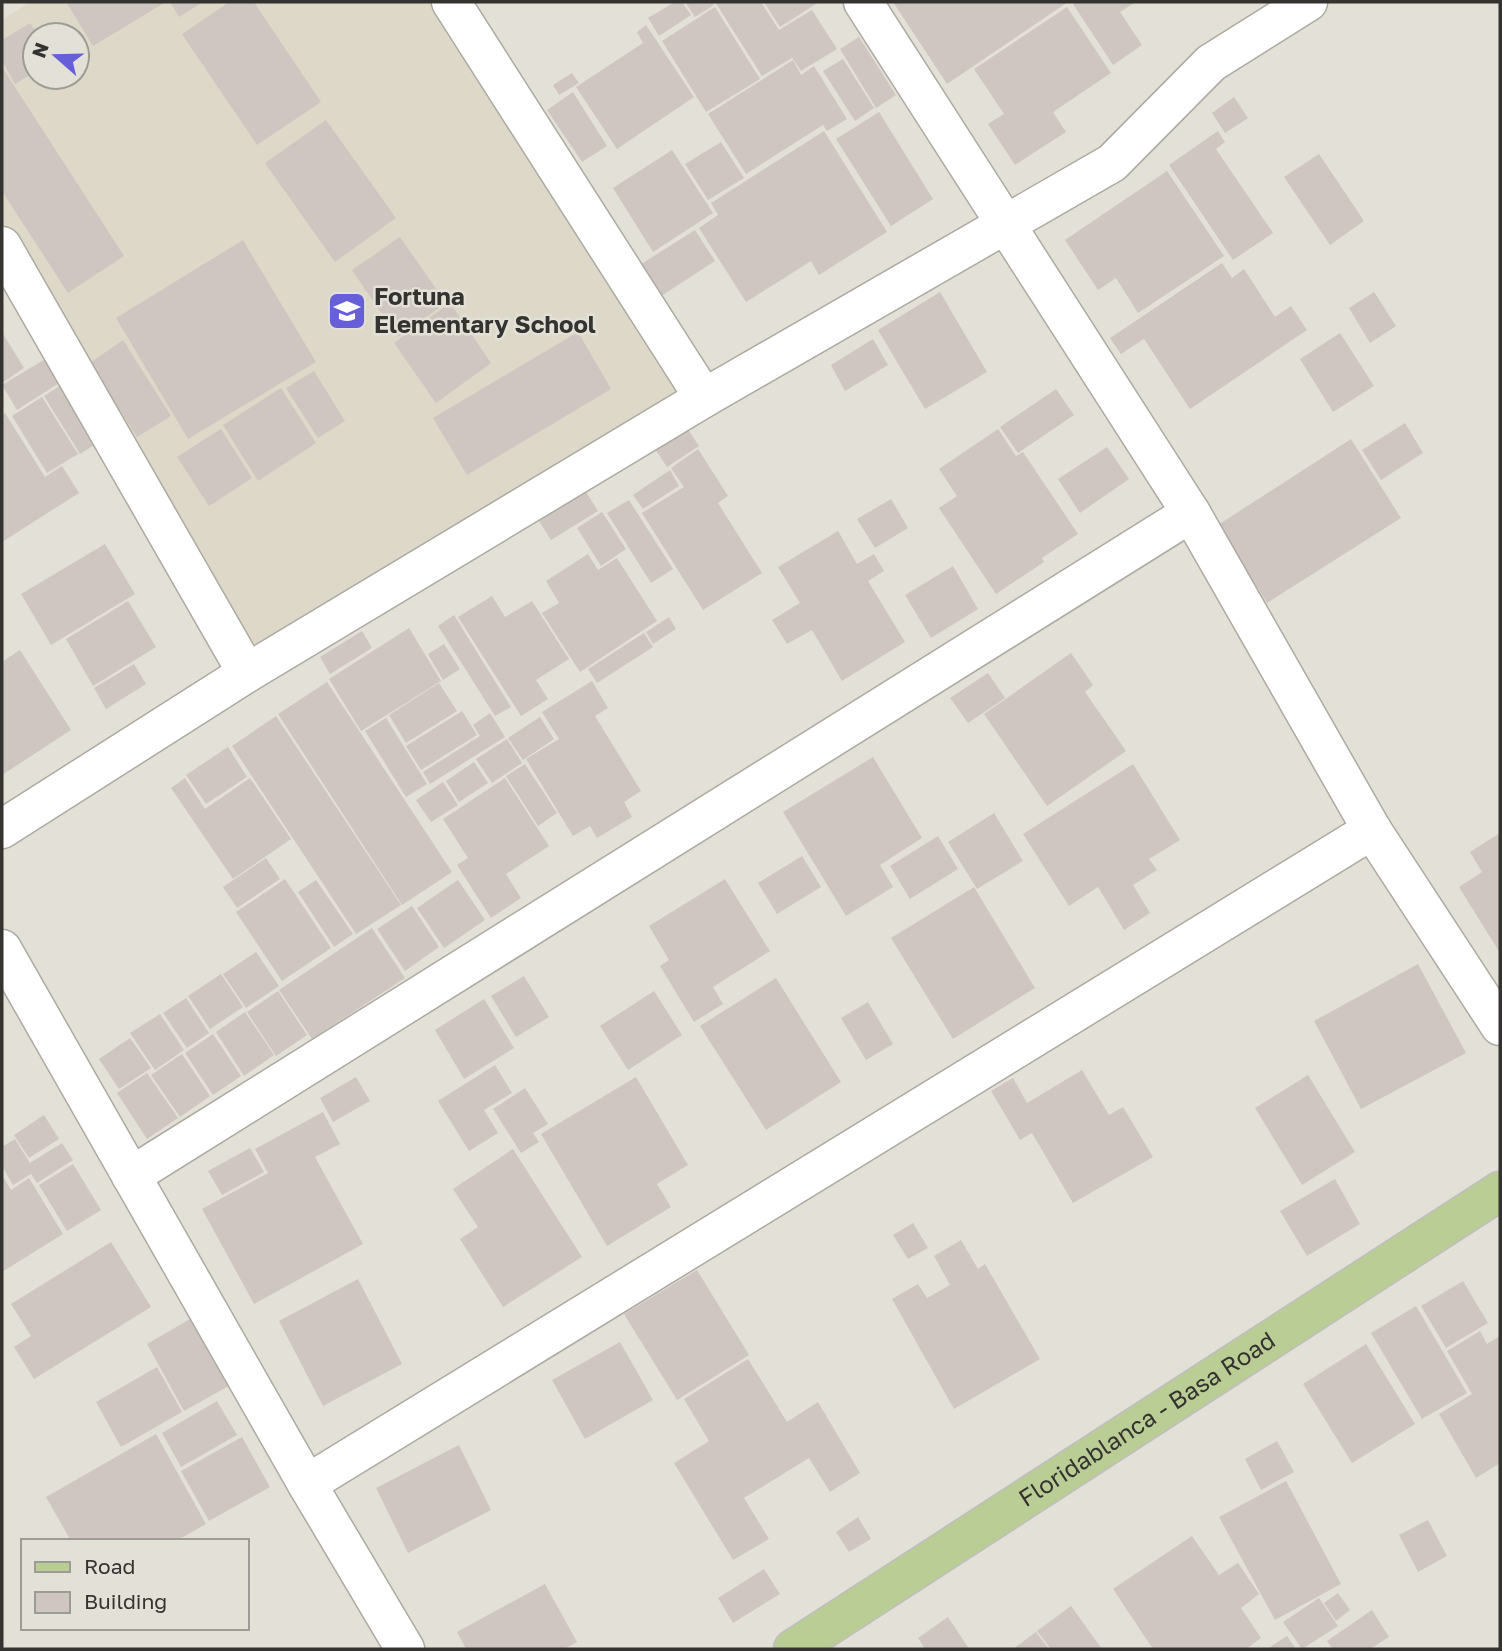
<svg xmlns="http://www.w3.org/2000/svg" width="1502" height="1651" font-family="'Golos Text',sans-serif">
<style>
.built{fill:#ded8c8;fill-rule:evenodd}
.building{fill:#cfc6c1}
.lines{fill:none;stroke-linecap:round;stroke-linejoin:round}
.street-casing{stroke:#acaaa1;stroke-width:41}
.primary-casing{stroke:#bebebd;stroke-width:41}
.street{stroke:#fff;stroke-width:38}
.primary{stroke:#bacd95;stroke-width:38}
.labels{text-anchor:middle;stroke-width:5;stroke-linejoin:round;paint-order:stroke}
.poi-label{font-size:24px;font-weight:bold;fill:#343330;stroke:#e3e0d8;text-anchor:start}
.street-label{font-size:24px;fill:#343330;stroke:#e3e0d8}
</style>
<rect width="100%" height="100%" fill="#e3e0d8"/>
<path class="built" d="M30,2H445L695,394L258,654L2,228V20ZM35,35H77V77H35Z"/>
<g class="building">
<polygon points="66,2 166,2 93,46"/>
<polygon points="170,2 203,2 179,17"/>
<polygon points="229,2 254,2 321,102 257,145 182,34"/>
<polygon points="675,2 682,2 691,15 659,36 648,18"/>
<polygon points="685,2 712,2 714,5 695,17"/>
<polygon points="715,2 761,2 779,30 812,10 837,49 801,71 791,56 792,58 762,76"/>
<polygon points="764,2 819,2 780,27"/>
<polygon points="893,2 1068,2 947,84"/>
<polygon points="1077,2 1136,2 1120,12 1142,45 1113,65 1073,4"/>
<polygon points="715,7 760,79 706,112 662,41"/>
<polygon points="1067,7 1111,73 1053,112 1066,132 1015,165 988,124 1004,114 974,69"/>
<polygon points="30,23 38,35 35,35 35,72 15,84 2,61 2,40"/>
<polygon points="646,25 694,97 617,149 576,87 643,43 637,32"/>
<polygon points="859,37 896,95 876,108 840,49"/>
<polygon points="843,59 874,108 855,121 823,71"/>
<polygon points="793,60 801,75 814,66 847,119 827,131 823,125 746,174 708,114"/>
<polygon points="2,67 124,256 68,293 2,191"/>
<polygon points="572,73 579,83 559,95 553,85"/>
<polygon points="573,92 607,146 582,162 547,110"/>
<polygon points="1234,97 1248,118 1225,133 1212,113"/>
<polygon points="879,112 933,199 891,226 836,139"/>
<polygon points="326,120 396,218 335,262 265,163"/>
<polygon points="824,131 887,232 819,275 811,261 746,302 699,228 718,215 711,203"/>
<polygon points="1218,131 1225,142 1216,149 1273,233 1233,260 1169,165"/>
<polygon points="721,142 744,178 708,200 685,164"/>
<polygon points="672,150 713,213 653,252 613,188"/>
<polygon points="1319,154 1364,221 1330,245 1284,177"/>
<polygon points="1167,171 1224,256 1138,313 1116,278 1098,290 1065,240"/>
<polygon points="695,230 715,261 655,300 635,268"/>
<polygon points="400,237 446,303 398,337 352,270"/>
<polygon points="243,240 316,362 188,439 116,318"/>
<polygon points="1222,263 1232,278 1244,269 1275,317 1291,306 1307,330 1190,409 1144,339 1121,354 1110,338"/>
<polygon points="940,292 987,372 925,409 878,330"/>
<polygon points="1374,292 1396,326 1370,343 1349,308"/>
<polygon points="450,303 491,363 436,403 394,343"/>
<polygon points="2,332 24,368 2,383"/>
<polygon points="578,332 611,389 467,475 433,418"/>
<polygon points="1340,333 1374,386 1333,412 1300,359"/>
<polygon points="873,339 888,365 845,391 831,365"/>
<polygon points="123,340 171,416 137,437 90,363"/>
<polygon points="52,355 67,378 17,410 2,385"/>
<polygon points="314,371 345,421 318,438 286,388"/>
<polygon points="71,379 107,437 80,454 44,396"/>
<polygon points="281,388 316,443 258,481 223,425"/>
<polygon points="1056,389 1074,415 1018,453 1000,427"/>
<polygon points="42,397 78,454 47,473 12,416"/>
<polygon points="5,413 45,477 62,466 79,493 2,542 2,415"/>
<polygon points="1405,423 1423,453 1381,480 1362,450"/>
<polygon points="685,425 699,446 667,467 653,446"/>
<polygon points="221,429 252,478 209,506 177,457"/>
<polygon points="998,429 1016,456 1023,452 1078,534 1042,558 1044,562 996,594 939,508 957,496 939,469"/>
<polygon points="1351,439 1401,518 1267,603 1218,525"/>
<polygon points="1107,447 1129,479 1080,513 1058,479"/>
<polygon points="698,449 728,496 718,503 762,573 703,610 642,513 684,487 671,468"/>
<polygon points="670,470 679,486 643,509 633,495"/>
<polygon points="583,487 598,511 551,540 536,516"/>
<polygon points="891,499 908,528 875,548 857,519"/>
<polygon points="629,500 673,569 651,583 607,513"/>
<polygon points="602,512 626,549 601,566 577,528"/>
<polygon points="838,531 857,564 874,554 884,571 868,581 905,642 842,681 812,630 787,644 772,620 800,603 778,567"/>
<polygon points="105,544 135,594 51,645 21,594"/>
<polygon points="588,554 598,570 617,558 657,621 580,672 542,613 559,603 546,581"/>
<polygon points="953,566 978,609 931,638 905,595"/>
<polygon points="492,596 505,617 532,601 569,659 536,680 548,699 521,716 458,617"/>
<polygon points="128,601 156,647 93,686 66,639"/>
<polygon points="454,615 511,707 495,716 438,626"/>
<polygon points="669,617 676,629 653,644 646,632"/>
<polygon points="409,628 441,681 361,731 329,679"/>
<polygon points="362,631 372,648 330,674 320,657"/>
<polygon points="644,633 653,647 597,683 588,669"/>
<polygon points="444,644 460,669 443,680 428,654"/>
<polygon points="20,650 71,730 2,775 2,662"/>
<polygon points="1071,653 1093,685 1085,692 1126,751 1047,806 984,714"/>
<polygon points="134,664 146,684 106,709 94,688"/>
<polygon points="988,673 1005,698 968,723 950,698"/>
<polygon points="592,681 608,708 595,716 641,791 624,802 632,817 597,838 590,826 573,836 526,759 559,739 542,712"/>
<polygon points="327,682 452,872 402,905 278,714"/>
<polygon points="439,683 457,711 406,743 389,715"/>
<polygon points="462,711 477,735 421,770 406,746"/>
<polygon points="490,713 505,737 430,784 423,772 480,736 473,725"/>
<polygon points="276,716 401,905 356,934 232,746"/>
<polygon points="540,717 554,739 523,760 508,738"/>
<polygon points="386,718 427,784 406,797 365,731"/>
<polygon points="507,739 522,763 492,783 476,759"/>
<polygon points="228,747 247,777 206,804 186,775"/>
<polygon points="873,757 922,838 880,865 893,887 846,916 783,812"/>
<polygon points="474,762 488,783 459,802 446,781"/>
<polygon points="525,764 557,813 538,826 506,776"/>
<polygon points="1133,764 1180,840 1149,859 1157,870 1133,885 1150,913 1124,930 1098,887 1069,906 1023,834"/>
<polygon points="185,778 205,809 250,778 291,839 233,879 171,788"/>
<polygon points="505,778 549,846 506,874 521,898 491,918 457,865 468,858 443,819"/>
<polygon points="443,782 458,805 431,822 416,800"/>
<polygon points="994,813 1023,861 977,889 948,842"/>
<polygon points="1500,833 1500,953 1459,887 1482,872 1470,852"/>
<polygon points="938,836 958,869 910,899 890,866"/>
<polygon points="802,856 821,887 777,914 758,883"/>
<polygon points="266,858 280,879 237,908 223,887"/>
<polygon points="285,879 331,948 282,981 236,912"/>
<polygon points="725,879 770,951 713,987 723,1004 694,1022 660,966 669,960 649,926"/>
<polygon points="316,880 353,934 334,947 298,892"/>
<polygon points="458,880 485,920 444,948 417,908"/>
<polygon points="974,887 1035,988 953,1039 891,938"/>
<polygon points="412,906 439,947 405,971 377,929"/>
<polygon points="372,928 405,978 312,1039 279,990"/>
<polygon points="256,952 279,986 246,1008 223,974"/>
<polygon points="1418,964 1466,1053 1361,1109 1314,1021"/>
<polygon points="221,974 243,1007 210,1029 188,996"/>
<polygon points="524,976 549,1017 516,1037 491,996"/>
<polygon points="776,978 841,1082 766,1130 700,1026"/>
<polygon points="278,991 307,1035 276,1056 247,1012"/>
<polygon points="654,991 682,1035 628,1070 600,1026"/>
<polygon points="186,998 209,1033 187,1048 163,1013"/>
<polygon points="484,999 514,1048 464,1079 435,1030"/>
<polygon points="868,1002 893,1044 866,1060 841,1018"/>
<polygon points="245,1012 274,1055 244,1076 216,1032"/>
<polygon points="160,1014 184,1050 155,1070 130,1033"/>
<polygon points="213,1034 241,1076 213,1095 185,1053"/>
<polygon points="130,1038 151,1068 119,1089 99,1059"/>
<polygon points="182,1054 210,1096 180,1117 151,1075"/>
<polygon points="495,1065 512,1093 484,1110 498,1133 469,1151 438,1101"/>
<polygon points="1082,1070 1109,1115 1123,1107 1153,1157 1073,1203 1032,1133 1020,1140 991,1091 1013,1078 1027,1103"/>
<polygon points="147,1073 178,1118 147,1139 117,1093"/>
<polygon points="1308,1075 1355,1152 1302,1185 1255,1108"/>
<polygon points="356,1077 370,1101 333,1122 320,1098"/>
<polygon points="636,1077 688,1165 657,1184 671,1207 607,1246 541,1134"/>
<polygon points="525,1088 548,1124 533,1133 539,1142 521,1153 493,1109"/>
<polygon points="323,1112 340,1144 315,1157 363,1244 254,1304 202,1209 268,1173 255,1149"/>
<polygon points="44,1115 59,1139 29,1158 14,1135"/>
<polygon points="15,1139 30,1163 62,1143 73,1160 37,1183 31,1174 13,1185 2,1166 2,1147"/>
<polygon points="250,1148 264,1172 222,1195 208,1171"/>
<polygon points="513,1149 582,1257 503,1307 460,1239 478,1227 453,1189"/>
<polygon points="73,1164 101,1210 67,1231 39,1185"/>
<polygon points="2,1175 11,1190 29,1178 63,1234 2,1272"/>
<polygon points="1335,1179 1360,1224 1307,1256 1280,1211"/>
<polygon points="913,1223 928,1248 908,1259 893,1235"/>
<polygon points="961,1240 978,1269 985,1264 1040,1359 954,1409 892,1299 918,1284 927,1298 950,1285 934,1256"/>
<polygon points="111,1242 151,1307 34,1379 14,1347 31,1336 11,1304"/>
<polygon points="697,1270 749,1355 677,1400 624,1314"/>
<polygon points="358,1279 402,1364 323,1406 279,1321"/>
<polygon points="1463,1281 1488,1323 1446,1348 1421,1306"/>
<polygon points="1416,1306 1467,1393 1422,1419 1371,1333"/>
<polygon points="197,1315 234,1383 184,1411 147,1344"/>
<polygon points="1480,1331 1487,1344 1500,1336 1500,1463 1476,1478 1439,1414 1472,1394 1447,1351"/>
<polygon points="620,1342 653,1400 585,1439 552,1380"/>
<polygon points="1366,1344 1415,1424 1352,1463 1303,1384"/>
<polygon points="748,1359 787,1422 818,1402 860,1473 830,1492 809,1458 744,1498 769,1539 733,1560 674,1463 709,1441 684,1399"/>
<polygon points="157,1367 182,1412 121,1447 96,1402"/>
<polygon points="217,1401 237,1435 181,1467 162,1433"/>
<polygon points="156,1434 206,1524 176,1541 71,1541 46,1497"/>
<polygon points="242,1437 270,1487 209,1521 181,1471"/>
<polygon points="1277,1441 1294,1472 1261,1490 1245,1459"/>
<polygon points="459,1445 491,1510 408,1553 376,1488"/>
<polygon points="1286,1481 1341,1584 1275,1620 1219,1517"/>
<polygon points="858,1517 871,1539 849,1552 836,1532"/>
<polygon points="1428,1520 1447,1556 1418,1572 1399,1535"/>
<polygon points="1192,1536 1219,1575 1238,1563 1259,1594 1241,1608 1261,1638 1246,1649 1153,1649 1113,1589"/>
<polygon points="764,1569 780,1594 733,1623 718,1598"/>
<polygon points="545,1584 577,1642 564,1649 466,1649 457,1632"/>
<polygon points="1338,1593 1350,1610 1336,1621 1324,1603"/>
<polygon points="1319,1598 1338,1626 1302,1649 1283,1622"/>
<polygon points="1071,1606 1102,1649 1051,1649 1037,1631"/>
<polygon points="1372,1610 1389,1637 1370,1649 1333,1649 1327,1641"/>
<polygon points="948,1617 969,1649 925,1649 918,1638"/>
<polygon points="1036,1632 1049,1649 1013,1649"/>
<polygon points="1287,1636 1296,1649 1267,1649"/>
</g>
<g class="lines">
<g class="street-casing">
<g id="street">
<polyline points="451,2 704,398"/>
<polyline points="863,2 1191,513 1372,830 1500,1026"/>
<polyline points="2,246 247,673"/>
<polyline points="2,829 247,673 704,398 1112,163 1211,63 1308,2"/>
<polyline points="2,949 307,1484 405,1649"/>
<polyline points="131,1176 1191,513"/>
<polyline points="307,1484 1372,830"/>
</g>
</g>
<g class="primary-casing">
<g id="primary">
<path id="s1" d="M793,1649L1500,1191"/>
</g>
</g>
<use href="#street" class="street"/>
<use href="#primary" class="primary"/>
</g>
<defs>
<g id="school-square" transform="scale(2.0125)"><rect x="-9" y="-9" width="18" height="18" rx="4" fill="#665fd8" stroke="#e3e0d8"/><path d="M0-5L7-2L0 1L-7-2ZM-4 1L0 2.5L4 1V4Q0 6-4 4Z" fill="#fff"/></g>
</defs>
<g fill-rule="evenodd">
<use href="#school-square" x="347" y="311"/>
</g>
<g class="labels">
<g class="poi-label">
<text x="374" y="305">Fortuna<tspan x="374" dy="28">Elementary School</tspan></text>
</g>
<g class="street-label">
<text dy="8" stroke="none"><textPath href="#s1" startOffset="422">Floridablanca - Basa Road</textPath></text>
</g>
</g>
<rect width="1502" height="1651" fill="none" stroke="#343330" stroke-width="7"/>
<rect x="21" y="1539" width="228" height="91" fill="#e3e0d8" stroke="#9d9b95" stroke-width="2"/>
<rect x="35" y="1562" width="35" height="10" fill="#bacd95" stroke="#9d9b95" stroke-width="2"/>
<text x="84" y="1574" font-size="21" fill="#343330">Road</text>
<rect x="35" y="1592" width="35" height="21" fill="#cfc6c1" stroke="#9d9b95" stroke-width="2"/>
<text x="84" y="1609" font-size="21" fill="#343330">Building</text>
<g transform="translate(56 56) rotate(290)"><circle r="33" fill="#e3e0d8" stroke="#9d9b95" stroke-width="2"/>
<path d="M0-5L12 26L0 18L-12 26Z" fill="#665fd8"/>
<text y="-10" font-size="19" font-weight="bold" text-anchor="middle" fill="#343330">N</text>
</g>
</svg>
